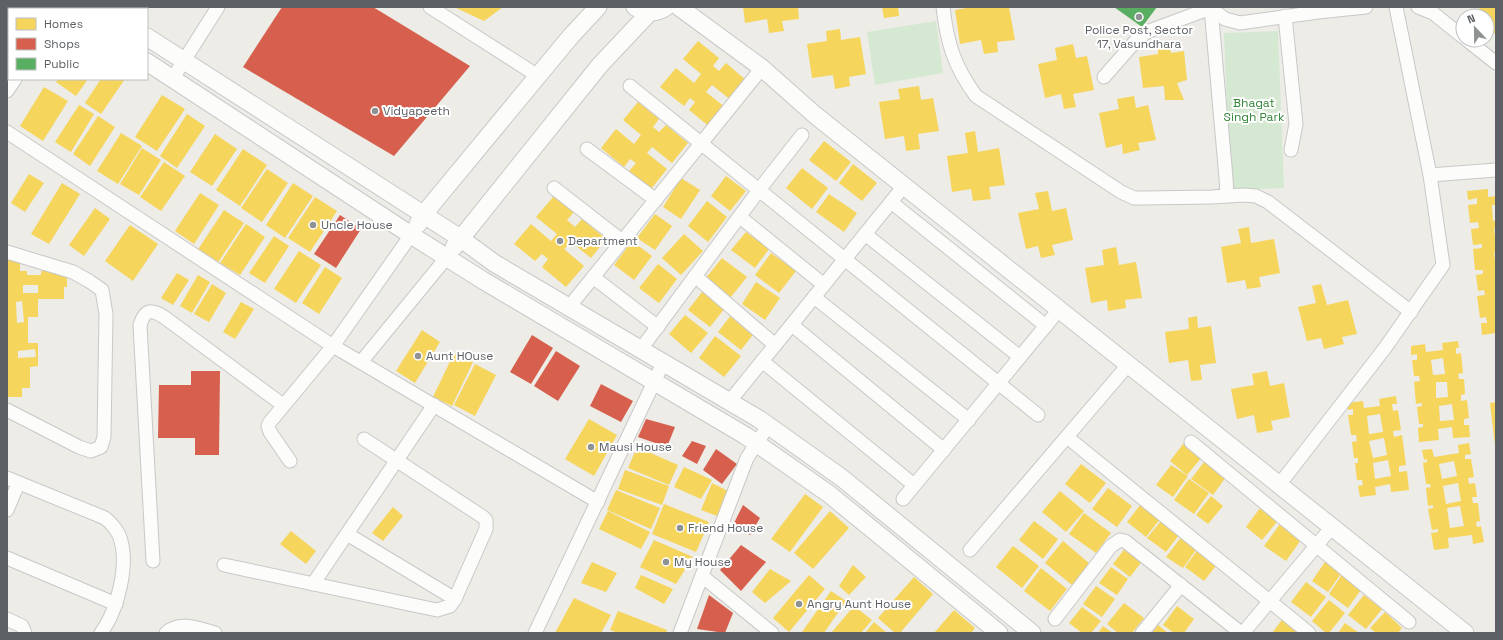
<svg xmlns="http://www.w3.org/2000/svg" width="1503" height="640" font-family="'Space Grotesk',sans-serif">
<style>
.green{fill:#d5e9d2}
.homes{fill:#f6d55c;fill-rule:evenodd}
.shops{fill:#d6604d}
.public{fill:#5aae61}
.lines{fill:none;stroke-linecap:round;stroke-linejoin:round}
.minor-casing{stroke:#c8c8c8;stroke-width:15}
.tertiary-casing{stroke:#c8c8c8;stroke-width:19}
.minor{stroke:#fcfcfb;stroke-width:13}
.tertiary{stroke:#fcfcfb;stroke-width:17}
.poi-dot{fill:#8f9292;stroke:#fff;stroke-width:1.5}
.labels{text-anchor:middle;stroke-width:4;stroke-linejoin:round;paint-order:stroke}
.poi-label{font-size:12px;fill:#5d6165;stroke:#fff;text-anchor:start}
.park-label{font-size:12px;fill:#348537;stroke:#fff}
</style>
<rect width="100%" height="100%" fill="#edece7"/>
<g class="green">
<polygon points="936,21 943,73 875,85 867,32"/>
<polygon points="1278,31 1284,188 1230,190 1224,33"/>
</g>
<g class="homes">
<polygon points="454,7 503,7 484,21"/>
<polygon points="743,7 798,7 799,19 782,21 784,31 769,33 767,19 745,23"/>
<polygon points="882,7 898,7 899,16 884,18"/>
<polygon points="972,7 1009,7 1015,40 997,42 998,52 984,54 981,40 960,44 955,10"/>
<polygon points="1479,7 1496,7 1496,33 1487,35 1487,16 1481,16"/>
<polygon points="840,29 841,40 860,37 866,74 849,77 850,86 835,89 833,75 812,78 807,44 827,41 826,31"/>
<polygon points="698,41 719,58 713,66 719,71 726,63 748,82 732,101 712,85 706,92 726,108 710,127 689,110 695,102 690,98 684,106 660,87 676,68 694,83 701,74 683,59"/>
<polygon points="1169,41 1171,53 1184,51 1187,80 1177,83 1184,100 1165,100 1164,86 1143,88 1139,57 1158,54 1158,45"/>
<polygon points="1073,44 1076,58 1087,56 1094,90 1073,94 1076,107 1064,109 1061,94 1045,98 1038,64 1057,60 1055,48"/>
<polygon points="58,79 88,79 76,96 56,82"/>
<polygon points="101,79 125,79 101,114 85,103"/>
<polygon points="919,86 921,100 933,98 939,131 918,134 920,149 906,151 904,136 885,139 879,102 900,99 898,89"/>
<polygon points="44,87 68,101 43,141 20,126"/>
<polygon points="162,95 185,109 157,151 135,137"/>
<polygon points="1134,96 1136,108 1148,105 1156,140 1138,143 1140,150 1123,154 1122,144 1106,148 1099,113 1119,109 1117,99"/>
<polygon points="638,102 659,119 653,127 659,132 666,125 688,143 672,163 652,147 647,153 667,169 651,189 629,171 636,163 630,159 624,167 601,148 616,129 634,144 641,135 623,120"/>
<polygon points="79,105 94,114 71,152 55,142"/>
<polygon points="187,114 205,126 177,168 160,156"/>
<polygon points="98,116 115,127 90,166 73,154"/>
<polygon points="975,131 978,152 999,148 1005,185 989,187 991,199 973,201 971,189 952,192 947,156 968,153 965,133"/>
<polygon points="121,133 142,146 118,184 97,171"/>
<polygon points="215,134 237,149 212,186 190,172"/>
<polygon points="824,141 851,162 836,181 809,160"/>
<polygon points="142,148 161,160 139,195 120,184"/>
<polygon points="243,149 267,165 240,206 216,190"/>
<polygon points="164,162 185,176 161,211 140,197"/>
<polygon points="853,164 877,183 862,201 839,183"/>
<polygon points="802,168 828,188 812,209 786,188"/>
<polygon points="267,169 288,183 262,222 241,208"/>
<polygon points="29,174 44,183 25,212 11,203"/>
<polygon points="726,176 746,191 730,211 711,196"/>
<polygon points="681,178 700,190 681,219 663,207"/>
<polygon points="62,183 80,194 49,244 31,234"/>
<polygon points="293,183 313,196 285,238 266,225"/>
<polygon points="1488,189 1488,197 1496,196 1496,205 1492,205 1493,221 1496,220 1496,229 1494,229 1496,243 1496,252 1494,253 1496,265 1496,333 1482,335 1481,323 1487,323 1486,317 1480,318 1477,296 1485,295 1484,290 1478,291 1476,275 1483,274 1483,270 1475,270 1473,249 1482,248 1482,244 1473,245 1471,229 1479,228 1478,222 1470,223 1468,205 1477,204 1477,198 1468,200 1467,191"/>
<polygon points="1048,191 1052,211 1066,208 1073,240 1052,245 1055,255 1041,258 1038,246 1026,249 1018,213 1039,209 1035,193"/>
<polygon points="200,193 219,205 194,244 175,231"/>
<polygon points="829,194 857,213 844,232 816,212"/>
<polygon points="554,196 574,212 567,220 575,227 582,219 606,239 591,258 571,242 564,249 584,266 566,287 542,267 548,259 542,254 535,261 514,244 531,224 551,241 557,234 536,217"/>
<polygon points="315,197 337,211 310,252 288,238"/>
<polygon points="707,201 727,217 708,242 688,226"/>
<polygon points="95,208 110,219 84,256 69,245"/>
<polygon points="224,210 244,223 217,264 197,251"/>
<polygon points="655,214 672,226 655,250 637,238"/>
<polygon points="246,224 265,237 240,275 220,263"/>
<polygon points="130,225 158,244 133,281 105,261"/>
<polygon points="1249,227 1251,243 1274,239 1280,273 1259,277 1261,287 1247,289 1245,280 1227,283 1221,247 1241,243 1238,229"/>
<polygon points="746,232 769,249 755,268 731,250"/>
<polygon points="684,234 703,251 681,275 662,258"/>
<polygon points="274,236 289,246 265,283 249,273"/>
<polygon points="632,241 652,256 634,280 614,265"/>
<polygon points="1116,247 1119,265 1136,262 1142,298 1125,300 1126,308 1108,311 1107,300 1091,303 1085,268 1104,265 1102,250"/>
<polygon points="299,251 321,265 296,303 274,289"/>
<polygon points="771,253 796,271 779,293 755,275"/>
<polygon points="722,258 747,277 730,298 705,279"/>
<path d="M7,260H20V271H27V275H41V271H59V276L67,275V287H64V299H38V317H28V343H38V366L30,367V388H22V397H7ZM23,285H38V293H23ZM22,301L24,322L17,323L16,302ZM35,349L36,357L18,358V351Z"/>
<polygon points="658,264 677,279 659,303 639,288"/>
<polygon points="325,267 342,278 319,314 302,303"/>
<polygon points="177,273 189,280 173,305 161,298"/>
<polygon points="198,275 210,282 192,313 180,306"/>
<polygon points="756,282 780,298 765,320 742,304"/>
<polygon points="212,284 226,293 209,322 194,314"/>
<polygon points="1321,284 1327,305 1348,300 1357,334 1342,337 1344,344 1324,349 1321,338 1307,341 1298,307 1316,303 1312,286"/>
<polygon points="703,291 725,308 710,327 688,310"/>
<polygon points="241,302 254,309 235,339 223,332"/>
<polygon points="732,314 755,332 741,350 718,332"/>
<polygon points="685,315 708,333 691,353 669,334"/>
<polygon points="1197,316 1198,328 1211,326 1216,363 1200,365 1202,380 1191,381 1188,360 1169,363 1165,332 1189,329 1188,318"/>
<polygon points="422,330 440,342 415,383 396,371"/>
<polygon points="715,336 741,356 724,377 699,358"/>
<path d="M1458,341L1459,348H1456V354L1461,353L1463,373L1458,374L1459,379H1464L1465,394L1461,395V401L1467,400L1469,418L1464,419V425H1469L1470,437L1453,438L1452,427L1438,429L1439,440L1419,442L1418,428L1423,427V424H1419L1417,407L1422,406V403L1416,404L1414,382L1420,381L1419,376H1414L1412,360H1417V354L1411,355V346L1425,344L1426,352L1443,350L1442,343ZM1443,358L1445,374L1433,375L1431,360ZM1436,382H1447L1448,397L1436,398ZM1452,404L1454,420L1440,421L1439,406Z"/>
<polygon points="454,353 473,362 452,406 433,397"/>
<polygon points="475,364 496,375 475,416 454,405"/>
<polygon points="1267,371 1270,386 1284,383 1290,417 1271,421 1273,430 1257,433 1254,415 1237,419 1231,389 1254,385 1252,374"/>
<path d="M1396,396L1397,404H1392L1393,411L1398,410L1401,430L1393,431L1394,437L1402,435L1406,465L1399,466V472L1407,471L1409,490L1391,492L1390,484L1375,487L1376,495L1360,497L1358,486L1363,485L1362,480H1357L1355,463H1358V458H1354L1352,442L1357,441L1356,435H1351L1348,415H1353V409L1348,410L1347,403L1363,401L1364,408L1380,406L1379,399ZM1380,414L1383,432L1369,434L1367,416ZM1384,438L1387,455L1373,458L1369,441ZM1388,460L1391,476L1375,479L1373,463Z"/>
<polygon points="1496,402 1496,446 1495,446 1490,403"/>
<polygon points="589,419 617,435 594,476 565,459"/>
<polygon points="1184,443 1202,457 1187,475 1170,461"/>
<path d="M1469,443L1471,454L1465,455V459H1471L1474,477L1468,478L1469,484L1475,483L1477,497H1472L1473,503H1478L1480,521L1476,522L1477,527L1481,526L1484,542L1473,544L1472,535L1448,538L1449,548L1434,550L1431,533L1438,532V529L1432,530L1428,509L1433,508V505L1428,506L1426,488L1431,487L1430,484H1426L1423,463L1427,462V459L1424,460L1422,450L1432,449L1434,457L1459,453L1458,445ZM1454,461L1457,476L1442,479L1439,464ZM1458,483L1461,501L1446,504L1443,486ZM1460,506L1464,526L1450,528L1447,508Z"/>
<polygon points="637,447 678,465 669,485 628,468"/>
<polygon points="1207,458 1228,474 1213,495 1191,479"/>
<polygon points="1081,464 1106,483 1090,503 1065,484"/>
<polygon points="1171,465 1188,476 1173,497 1156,485"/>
<polygon points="684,467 712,480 701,499 674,487"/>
<polygon points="625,470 669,486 662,505 618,489"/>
<polygon points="1189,479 1209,493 1194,514 1174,500"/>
<polygon points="712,483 730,492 720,517 701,510"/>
<polygon points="1108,488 1132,506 1117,527 1092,509"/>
<polygon points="616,490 660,508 651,529 607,510"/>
<polygon points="1060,491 1084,511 1066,532 1042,512"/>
<polygon points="805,494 823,507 790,552 771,539"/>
<polygon points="1211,496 1223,506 1208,524 1196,515"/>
<polygon points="664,504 709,522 696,552 652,534"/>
<polygon points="1141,504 1160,519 1146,537 1127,522"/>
<polygon points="1263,504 1281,517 1262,540 1246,527"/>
<polygon points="393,507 403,516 383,541 372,533"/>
<polygon points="608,511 650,532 641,549 599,529"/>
<polygon points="830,511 849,528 813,569 794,553"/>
<polygon points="1084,513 1111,533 1096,553 1069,534"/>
<polygon points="1034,521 1058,539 1043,559 1019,540"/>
<polygon points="1161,521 1179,535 1166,552 1147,538"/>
<polygon points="1282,521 1303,537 1286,561 1264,546"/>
<polygon points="291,531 316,551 306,564 280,544"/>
<polygon points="1182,536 1198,547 1183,568 1166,557"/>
<polygon points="654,540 693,557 676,584 640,567"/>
<polygon points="1063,541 1090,564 1072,585 1045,563"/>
<polygon points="1013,546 1039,566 1022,588 996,567"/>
<polygon points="1126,547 1143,560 1130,577 1113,564"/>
<polygon points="1199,548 1219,562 1204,581 1185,567"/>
<polygon points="1327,559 1343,571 1328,592 1312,581"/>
<polygon points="592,562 617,573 606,592 581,583"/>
<polygon points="853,565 866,577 849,595 839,586"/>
<polygon points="1111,567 1128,579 1117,595 1099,583"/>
<polygon points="1041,568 1067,589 1050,611 1024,591"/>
<polygon points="770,569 791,581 765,603 752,592"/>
<polygon points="1343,573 1363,587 1348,608 1329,594"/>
<polygon points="641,575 673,589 664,604 635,588"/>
<polygon points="809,575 825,589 789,632 773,618"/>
<polygon points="914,577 933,594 900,633 895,633 878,618"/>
<polygon points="1306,582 1326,597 1311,617 1291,602"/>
<polygon points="1096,586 1115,599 1102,617 1083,604"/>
<polygon points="831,591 846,601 824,633 804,633 802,632"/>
<polygon points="1364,595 1382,609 1366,629 1348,615"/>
<polygon points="574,598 611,615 601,633 555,633"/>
<polygon points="1329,600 1345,613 1329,633 1326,633 1312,621"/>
<polygon points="1124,603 1144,618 1132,633 1118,633 1107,624"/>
<polygon points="854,606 872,620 861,633 831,633"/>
<polygon points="1177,606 1194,619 1184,633 1174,633 1163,625"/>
<polygon points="1082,607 1101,621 1091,633 1082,633 1069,623"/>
<polygon points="954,610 975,628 971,633 934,633"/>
<polygon points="618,611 667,630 666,633 618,633 610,630"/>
<polygon points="1385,612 1402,628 1398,633 1376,633 1370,628"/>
<polygon points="1284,617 1300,630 1298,633 1272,633"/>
<polygon points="874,622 887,633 865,633"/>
<polygon points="1345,623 1359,633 1338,633"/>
<polygon points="1158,625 1168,633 1152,633"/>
<polygon points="1103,626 1113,633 1098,633"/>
</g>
<g class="shops">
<polygon points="282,7 373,7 470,66 394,156 243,67"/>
<polygon points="340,215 361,229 336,268 314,254"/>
<polygon points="532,335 553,348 531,384 510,372"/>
<polygon points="556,351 580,366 558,401 534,386"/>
<polygon points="191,371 220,371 219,455 195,455 195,438 158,438 159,385 191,385"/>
<polygon points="601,384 633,401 621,422 590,406"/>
<polygon points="646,419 675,427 667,447 638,437"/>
<polygon points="692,441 706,446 697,464 682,456"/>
<polygon points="716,449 737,464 722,484 703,470"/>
<polygon points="743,505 760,518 750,535 733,525"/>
<polygon points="741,545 766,562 741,591 720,570"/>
<polygon points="709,595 733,613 725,633 697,629"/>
</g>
<polygon class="public" points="1114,7 1157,7 1142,27"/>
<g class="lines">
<g class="minor-casing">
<g id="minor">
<polyline points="430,7 538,76"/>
<path d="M943,7C947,43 954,66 976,96L1121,192L1134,198H1144L1212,197L1243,195L1256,196L1268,202L1411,312"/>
<polyline points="1209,7 1225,19 1240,23 1318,12 1366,7"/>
<polyline points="1418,7 1433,13 1463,37"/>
<polyline points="1285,16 1296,124 1291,150"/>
<polyline points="1467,40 1496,63"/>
<polyline points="1104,77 1139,37 1149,31 1211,8 1226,178 1227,196"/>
<polyline points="173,78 218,7"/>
<polyline points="630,86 1038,415"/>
<polyline points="7,91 15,79"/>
<polyline points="7,132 333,346 598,502"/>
<polyline points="587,149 656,200"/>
<polyline points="1430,175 1496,170"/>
<polyline points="554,188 622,241"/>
<polyline points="891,202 1046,326"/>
<polyline points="740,217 824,285"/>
<polyline points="865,234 1020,357"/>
<polyline points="7,252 73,272 89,281 102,290 106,314 104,437 101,447 91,451 79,447 7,410"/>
<polyline points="695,276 775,345"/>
<polyline points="593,277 658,327"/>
<polyline points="814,297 969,420"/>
<polyline points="569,307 762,68"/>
<polyline points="792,325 944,450"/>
<polyline points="641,349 759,190 802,135"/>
<polyline points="762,361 914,485"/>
<polyline points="361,362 447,257"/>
<polyline points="729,402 904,186"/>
<polyline points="1067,437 1309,633"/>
<polyline points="1191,442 1409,622"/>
<polyline points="290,461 270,432 268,426 270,422 333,346 411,235"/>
<path d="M7,478L105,518C111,523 115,527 119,535C130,562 118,610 101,633"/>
<polyline points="1279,485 1385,348 1443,265 1430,175 1396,7"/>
<polyline points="903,499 1053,317"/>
<polyline points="7,510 18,484"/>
<polyline points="347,534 455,599"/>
<polyline points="970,550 1128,365"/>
<polyline points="7,558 116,604"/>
<path d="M153,561L140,325C145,309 151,309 164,317L283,405"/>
<polyline points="224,565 437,610 450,606 455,599 486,529 486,520 483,517 364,439"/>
<polyline points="702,576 772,633"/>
<polyline points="313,584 434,405"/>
<polyline points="7,619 22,626 25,633"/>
<polyline points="1055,619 1111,546 1120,540 1125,541 1241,633"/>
<path d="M166,633C180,620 200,629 215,633"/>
<polyline points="535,633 663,363"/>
<polyline points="680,633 747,458 768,426"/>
<polyline points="1142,633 1181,585"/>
<polyline points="1243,633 1332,527"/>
</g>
</g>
<g class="tertiary-casing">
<g id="tertiary">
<polyline points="62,7 65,9"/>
<polyline points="101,7 104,9"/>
<path d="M635,7C646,13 656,14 666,7"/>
<polyline points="679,7 762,68 815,115 1465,633"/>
<polyline points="147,37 460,238 494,263 759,419 842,478 1032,633"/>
<polyline points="147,62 411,235 484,281 746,436 829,494 999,633"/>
<polyline points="418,224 423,215 571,36 598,7"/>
<polyline points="454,247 600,65 650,12"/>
</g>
</g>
<use href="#minor" class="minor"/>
<use href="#tertiary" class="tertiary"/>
</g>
<g class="poi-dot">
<circle cx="1139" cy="17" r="4"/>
<circle cx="375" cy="111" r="4"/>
<circle cx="313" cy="225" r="4"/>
<circle cx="560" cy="241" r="4"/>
<circle cx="418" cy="356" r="4"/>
<circle cx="591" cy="447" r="4"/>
<circle cx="680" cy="528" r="4"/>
<circle cx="666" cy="562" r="4"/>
<circle cx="799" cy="604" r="4"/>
</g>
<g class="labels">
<g class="poi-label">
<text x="1139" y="34" text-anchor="middle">Police Post, Sector<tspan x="1139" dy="14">17, Vasundhara</tspan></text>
<text x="383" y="115">Vidyapeeth</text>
<text x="321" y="229">Uncle House</text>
<text x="568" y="245">Department</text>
<text x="426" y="360">Aunt HOuse</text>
<text x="599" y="451">Mausi House</text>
<text x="688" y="532">Friend House</text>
<text x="674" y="566">My House</text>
<text x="807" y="608">Angry Aunt House</text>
</g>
<g class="park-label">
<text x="1254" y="107">Bhagat<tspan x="1254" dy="14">Singh Park</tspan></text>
</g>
</g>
<rect width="1503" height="640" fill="none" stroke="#5d6165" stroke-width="16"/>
<rect x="8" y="8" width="140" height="72" fill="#ffffff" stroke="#bec0c1"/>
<rect x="16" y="18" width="20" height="12" fill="#f6d55c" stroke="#bec0c1"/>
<text x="44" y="28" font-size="12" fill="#5d6165">Homes</text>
<rect x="16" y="38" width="20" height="12" fill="#d6604d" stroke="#bec0c1"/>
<text x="44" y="48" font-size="12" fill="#5d6165">Shops</text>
<rect x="16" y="58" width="20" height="12" fill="#5aae61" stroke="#bec0c1"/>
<text x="44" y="68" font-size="12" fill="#5d6165">Public</text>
<g transform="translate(1475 28) rotate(338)"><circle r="19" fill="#ffffff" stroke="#bec0c1"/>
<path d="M0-3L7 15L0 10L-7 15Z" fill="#8f9292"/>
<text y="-6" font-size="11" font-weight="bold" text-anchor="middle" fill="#5d6165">N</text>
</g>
</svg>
